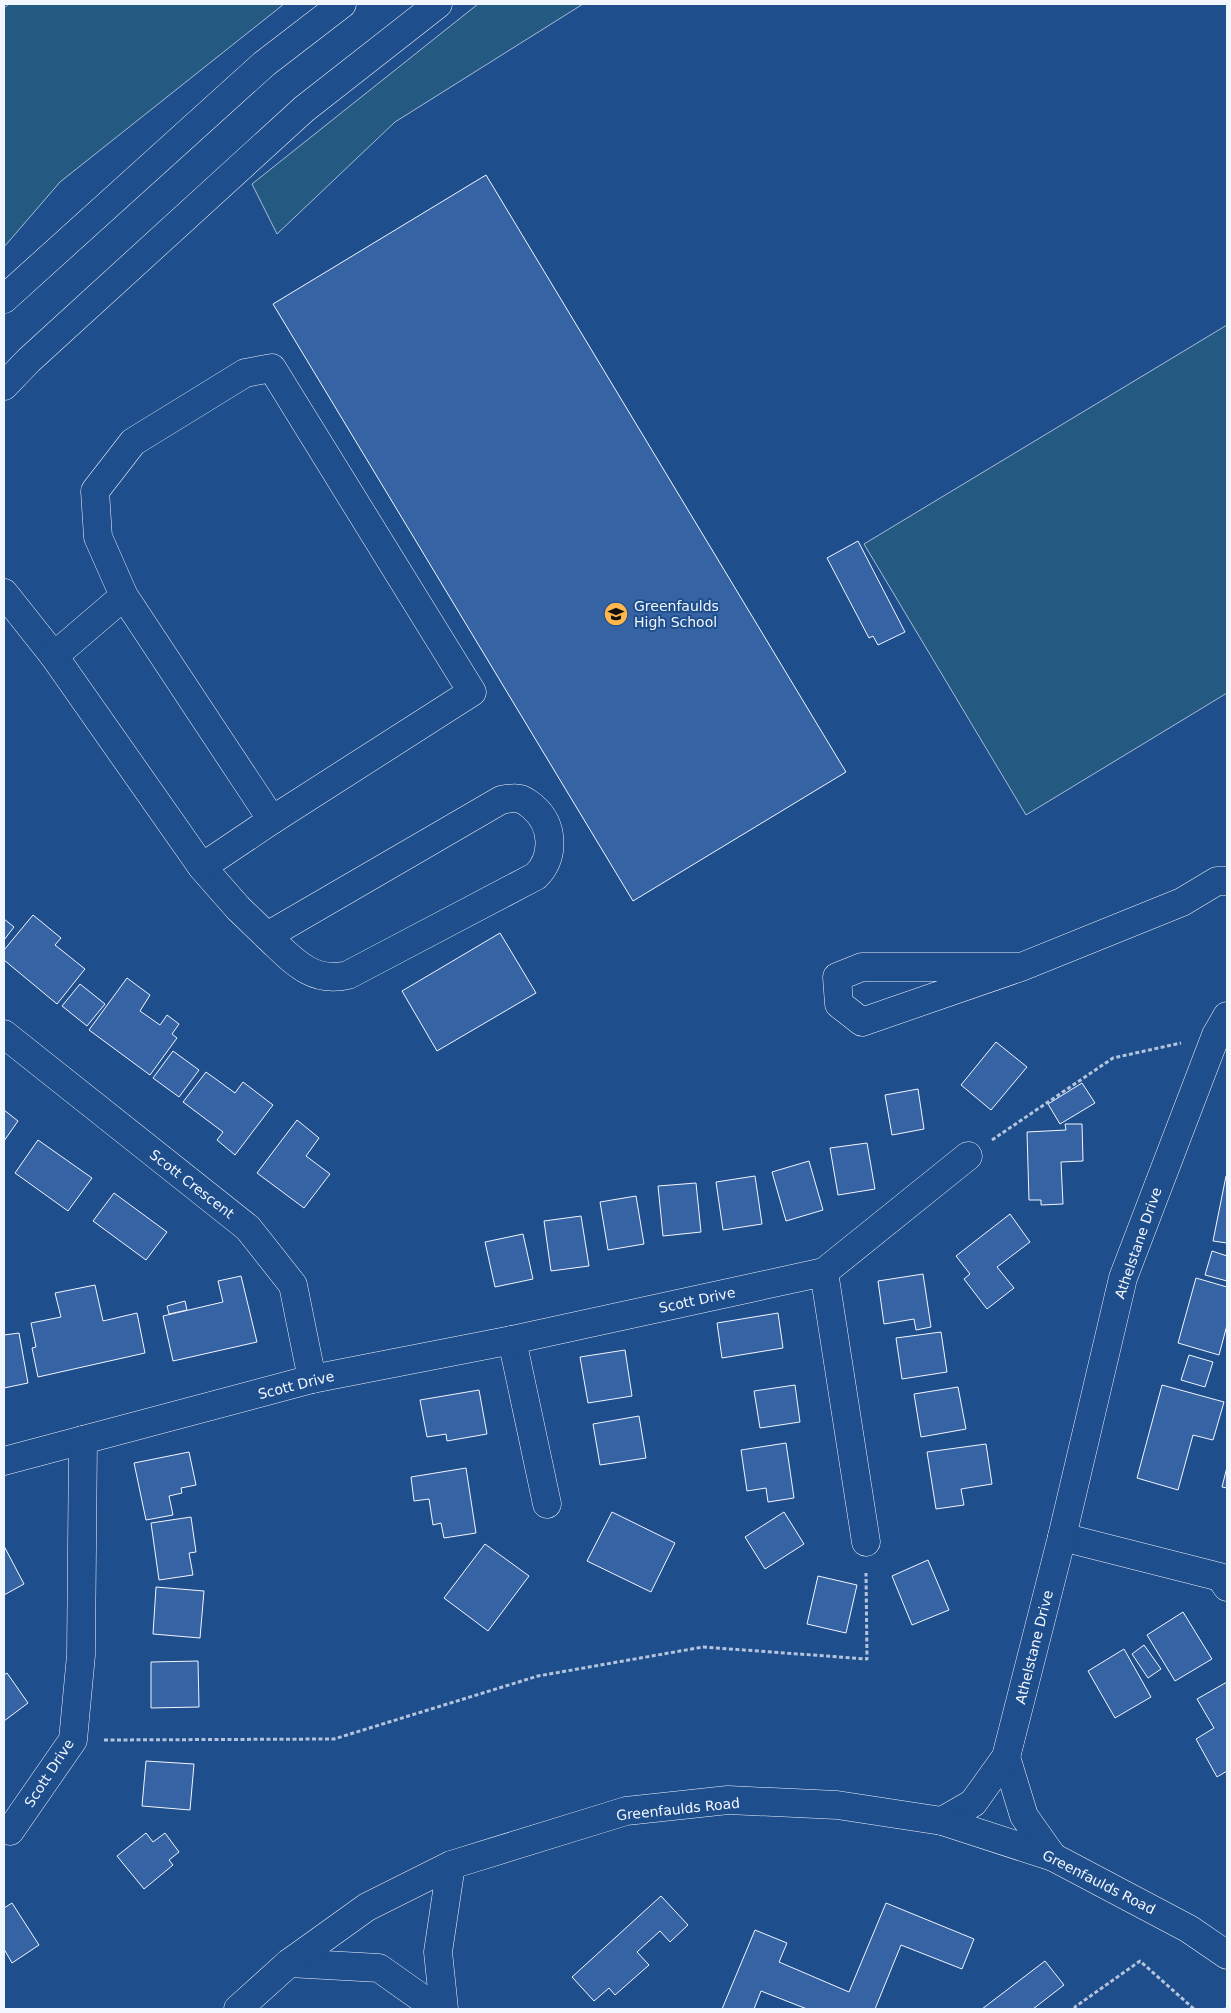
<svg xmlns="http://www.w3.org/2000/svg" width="1231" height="2013" font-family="'DejaVu Sans',sans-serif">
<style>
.green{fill:#245a82;stroke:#a8bbd7}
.building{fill:#3563a3;stroke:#f2f6ff}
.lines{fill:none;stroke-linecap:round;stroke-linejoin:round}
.minor-casing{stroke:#f2f6ff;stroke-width:29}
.major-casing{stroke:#f2f6ff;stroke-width:29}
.path{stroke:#b3c4dc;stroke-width:3;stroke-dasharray:4 2.5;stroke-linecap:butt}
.minor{stroke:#1f4e8c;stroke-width:28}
.major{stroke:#1f4e8c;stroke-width:28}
.labels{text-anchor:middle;stroke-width:4;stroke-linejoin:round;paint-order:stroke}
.poi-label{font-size:14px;fill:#f2f6ff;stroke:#1f4e8c;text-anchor:start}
.street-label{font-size:14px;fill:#f2f6ff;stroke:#1f4e8c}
</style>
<rect width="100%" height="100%" fill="#1f4e8c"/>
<g class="green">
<polygon points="9,4 284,4 60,182 4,247 4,8"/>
<polygon points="478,4 583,4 395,122 277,234 252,184"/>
<polygon points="1227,325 1227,693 1026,815 864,544"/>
</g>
<g class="building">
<polygon points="486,175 846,772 633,901 273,304"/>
<polygon points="858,541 905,632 878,645 873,636 869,638 827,558"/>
<polygon points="33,915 61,938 55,945 85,969 57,1004 4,960 4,950"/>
<polygon points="4,919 14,927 4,940"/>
<polygon points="500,933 536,993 437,1051 402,991"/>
<polygon points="127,978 150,995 140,1011 160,1025 167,1015 179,1024 172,1034 177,1038 150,1075 89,1030"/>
<polygon points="80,984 105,1004 87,1026 62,1006"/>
<polygon points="996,1042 1027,1067 991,1110 961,1085"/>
<polygon points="173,1051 199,1070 179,1097 153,1078"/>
<polygon points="206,1072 235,1093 243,1082 273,1105 235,1155 217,1140 223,1132 183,1102"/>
<polygon points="1082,1083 1095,1103 1060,1124 1048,1104"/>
<polygon points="918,1089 924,1129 892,1135 885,1095"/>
<polygon points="4,1110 18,1121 4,1141"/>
<polygon points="297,1120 319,1138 306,1156 330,1174 304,1208 257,1173"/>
<polygon points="1065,1124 1082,1124 1083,1161 1061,1162 1063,1204 1041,1205 1041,1200 1029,1200 1027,1132 1066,1130"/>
<polygon points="38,1140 92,1178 68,1211 15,1173"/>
<polygon points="867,1143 875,1189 838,1195 830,1148"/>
<polygon points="809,1161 823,1210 786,1221 772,1172"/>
<polygon points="755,1176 762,1224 723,1230 716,1182"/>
<polygon points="1226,1176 1227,1176 1227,1243 1213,1241"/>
<polygon points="696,1183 701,1232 663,1236 658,1186"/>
<polygon points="114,1193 167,1232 146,1260 93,1221"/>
<polygon points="636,1196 644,1244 608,1250 600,1202"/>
<polygon points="1010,1214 1030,1242 997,1267 1014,1288 987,1309 964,1279 970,1274 956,1256"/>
<polygon points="581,1216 589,1266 551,1271 544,1221"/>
<polygon points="523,1234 533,1279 495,1287 485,1242"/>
<polygon points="1212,1251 1227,1256 1227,1281 1205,1275"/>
<polygon points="923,1274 931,1327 916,1330 914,1319 884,1324 878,1281"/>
<polygon points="241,1276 257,1342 173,1361 163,1316 223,1302 218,1281"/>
<polygon points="1196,1278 1227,1287 1227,1325 1219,1355 1178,1343"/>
<polygon points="95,1285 103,1321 137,1313 145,1353 38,1377 32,1348 36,1347 31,1323 61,1317 55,1293"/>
<polygon points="185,1301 187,1310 169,1314 167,1306"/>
<polygon points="778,1313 783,1348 722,1358 717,1323"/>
<polygon points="941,1332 947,1372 902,1379 896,1338"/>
<polygon points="19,1333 28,1383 4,1388 4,1335"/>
<polygon points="625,1350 632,1396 588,1403 580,1357"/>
<polygon points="1189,1355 1213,1362 1205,1387 1181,1380"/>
<polygon points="795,1385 800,1422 760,1428 754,1391"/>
<polygon points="1162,1385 1224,1402 1213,1440 1193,1435 1178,1490 1137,1478"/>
<polygon points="958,1387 966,1429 921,1437 914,1394"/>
<polygon points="479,1390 487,1434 447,1441 446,1434 427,1437 420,1400"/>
<polygon points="639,1416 646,1458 600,1465 593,1424"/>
<polygon points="786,1443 794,1498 768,1502 766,1488 747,1491 741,1450"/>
<polygon points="986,1444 992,1484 961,1489 964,1505 936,1509 927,1452"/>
<polygon points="189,1452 196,1485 181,1488 182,1493 169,1496 173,1515 146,1520 134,1463"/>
<polygon points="1227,1467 1227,1488 1222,1487"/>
<polygon points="466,1468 476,1533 444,1538 441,1523 433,1525 429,1499 414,1501 411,1477"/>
<polygon points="612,1512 675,1543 651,1592 587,1561"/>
<polygon points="784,1512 804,1544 765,1569 745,1537"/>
<polygon points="191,1517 196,1552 189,1553 193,1575 159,1580 151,1523"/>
<polygon points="485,1544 529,1576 488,1631 444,1598"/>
<polygon points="4,1546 24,1584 4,1595"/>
<polygon points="928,1560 949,1610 912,1625 892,1576"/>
<polygon points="818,1576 857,1585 846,1633 807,1624"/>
<polygon points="156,1587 204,1591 200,1638 153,1634"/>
<polygon points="1183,1612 1212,1659 1175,1681 1147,1635"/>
<polygon points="1144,1645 1161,1669 1148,1678 1132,1654"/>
<polygon points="1124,1649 1151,1697 1115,1718 1088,1671"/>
<polygon points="198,1661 199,1707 151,1708 151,1662"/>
<polygon points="7,1673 28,1703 4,1721 4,1675"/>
<polygon points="1227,1682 1227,1771 1217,1777 1196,1739 1214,1728 1197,1699"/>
<polygon points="146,1761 194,1764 190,1810 142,1806"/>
<polygon points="146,1833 153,1842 165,1833 179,1852 169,1860 173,1865 144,1889 117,1856"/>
<polygon points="661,1896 688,1925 670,1942 660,1931 637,1952 649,1965 615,1995 609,1988 594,2001 572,1977"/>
<polygon points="12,1903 39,1945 12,1963 4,1949 4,1908"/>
<polygon points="886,1903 974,1939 962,1969 901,1945 875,2009 807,2009 761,1991 754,2009 722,2009 755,1930 787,1943 779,1962 849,1992"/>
<polygon points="1045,1961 1064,1985 1033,2009 982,2009"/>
</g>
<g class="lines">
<g class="minor-casing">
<g id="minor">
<path d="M4,593L54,656L202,867L238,908L267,936L501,800C506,799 515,797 520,799C525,800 529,804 533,807C554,825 555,857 536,876L348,975C311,984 292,959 267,936"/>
<polyline points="54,656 124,596 98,537 95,491 133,442 245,373 272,368 472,692 272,820 124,596"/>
<polyline points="202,867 272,820"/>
<polyline points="1021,967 862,967 837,977 839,1004 862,1022 1021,967 1182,902 1217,881 1227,881"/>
<polyline points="4,1034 248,1228 293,1285 312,1379"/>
<polyline points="824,1272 866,1542"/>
<polyline points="512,1340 547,1504"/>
<polyline points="4,1461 312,1379 512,1340 824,1272 968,1156"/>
<polyline points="1062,1537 1220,1577 1227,1587"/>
<polyline points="1006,1757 1024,1816 1053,1857"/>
<polyline points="942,1821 973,1803 1006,1757 1062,1537 1123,1278 1216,1035 1227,1016"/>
<polyline points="10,1831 73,1740 81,1655 83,1440"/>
<polyline points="289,1963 379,1968 437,2009"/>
<polyline points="238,2009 289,1963 367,1907 451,1865 626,1811 728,1800 837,1805 942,1821 1053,1857 1189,1929 1227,1955"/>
<polyline points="444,2009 438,1952 451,1865"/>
</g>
</g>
<g class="major-casing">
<g id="major">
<polyline points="4,299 264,64 342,4"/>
<polyline points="4,386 29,360 304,109 438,4"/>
</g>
</g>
<g class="path">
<polyline points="992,1140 1113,1058 1181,1043"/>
<polyline points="104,1740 334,1739 538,1676 703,1647 867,1659 866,1573"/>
<polyline points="1075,2009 1075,2007 1140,1961 1194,2009"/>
<polyline points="1226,2009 1227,2008"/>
</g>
<use href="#minor" class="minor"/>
<use href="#major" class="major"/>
</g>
<defs>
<g id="school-disc" transform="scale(1.25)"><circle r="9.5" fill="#ffb74d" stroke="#1f4e8c"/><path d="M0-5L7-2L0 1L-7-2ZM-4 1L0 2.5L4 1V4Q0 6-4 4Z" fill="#111"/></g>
</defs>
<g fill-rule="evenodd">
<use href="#school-disc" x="616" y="614"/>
</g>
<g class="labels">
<g class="poi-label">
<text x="634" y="611">Greenfaulds<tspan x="634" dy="16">High School</tspan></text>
</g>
<g class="street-label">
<text transform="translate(192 1184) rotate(38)" y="5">Scott Crescent</text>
<text transform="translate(1138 1243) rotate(-71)" y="5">Athelstane Drive</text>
<text transform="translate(697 1300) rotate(-12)" y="5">Scott Drive</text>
<text transform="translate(296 1385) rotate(-14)" y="5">Scott Drive</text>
<text transform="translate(1034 1647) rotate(-76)" y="5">Athelstane Drive</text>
<text transform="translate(49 1773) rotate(-57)" y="5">Scott Drive</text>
<text transform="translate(678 1809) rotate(-6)" y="5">Greenfaulds Road</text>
<text transform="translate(1099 1882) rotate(27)" y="5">Greenfaulds Road</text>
</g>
</g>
<rect width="1231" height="2013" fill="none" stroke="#f2f6ff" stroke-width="10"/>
</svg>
